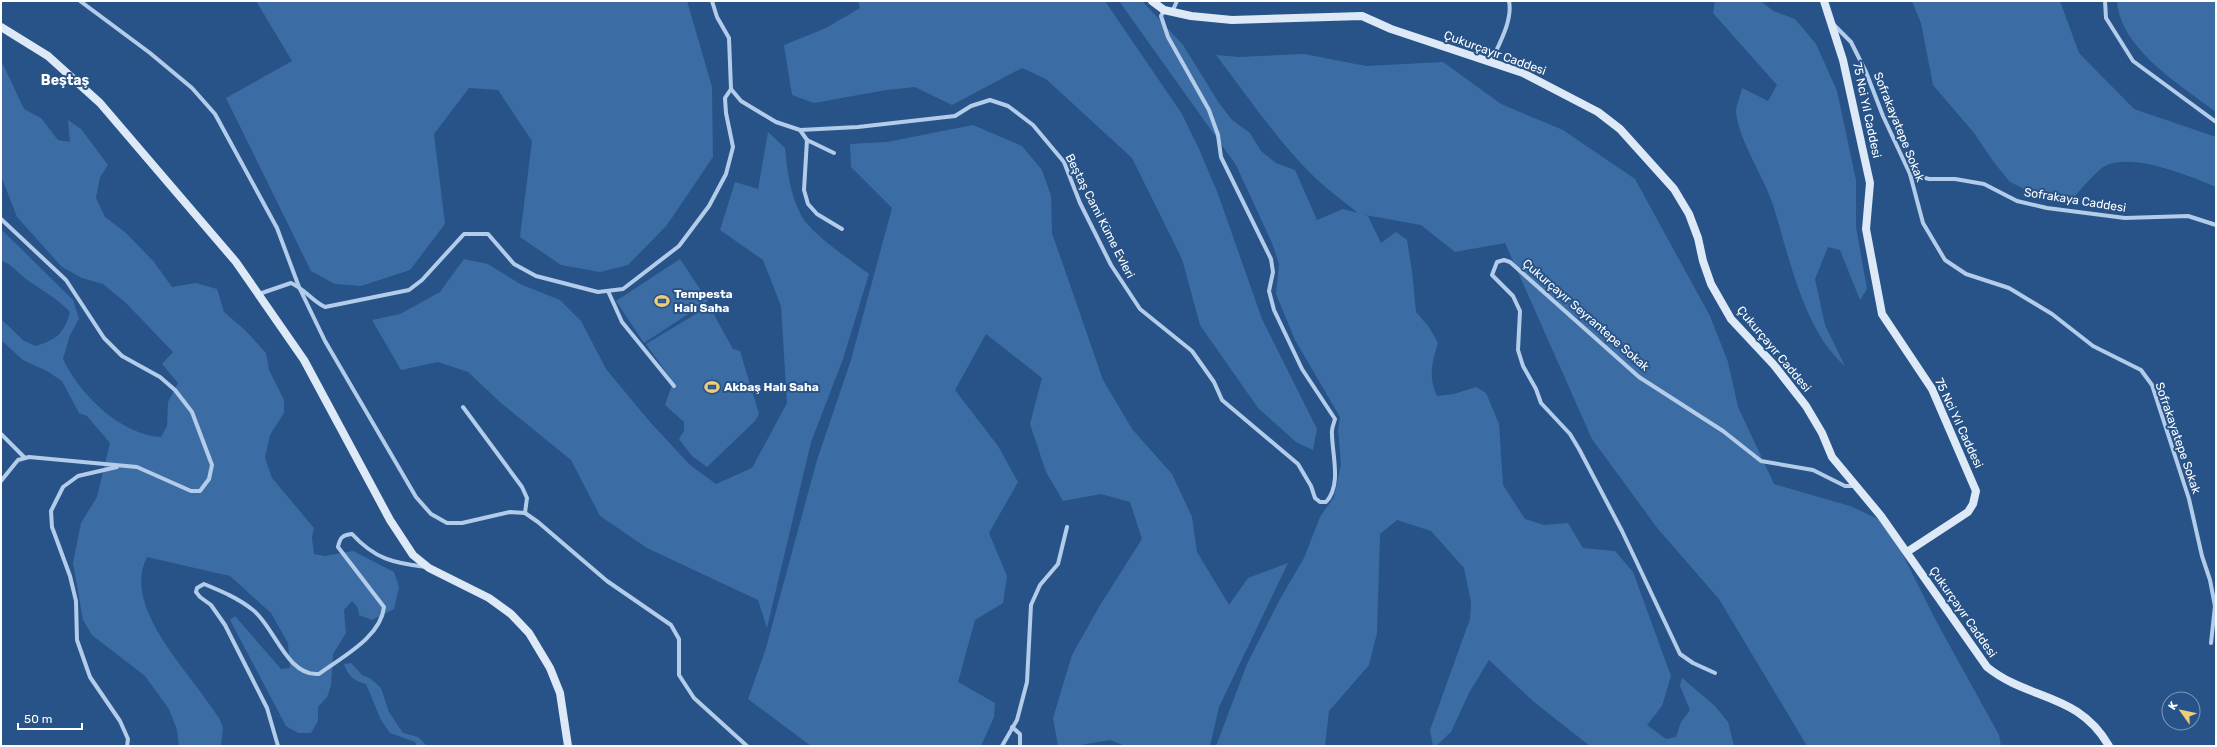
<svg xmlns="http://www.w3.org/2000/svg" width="2217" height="747" font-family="Rubik,sans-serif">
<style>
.green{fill:#3b6da4}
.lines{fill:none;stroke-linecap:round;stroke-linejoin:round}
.street{stroke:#b3cce9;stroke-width:4}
.secondary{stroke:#dde9f7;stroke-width:8}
.labels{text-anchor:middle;stroke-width:4;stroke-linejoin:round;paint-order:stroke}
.street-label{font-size:12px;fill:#fff;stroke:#275388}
.poi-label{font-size:12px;font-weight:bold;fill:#fff;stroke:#275388;text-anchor:start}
.quarter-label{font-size:14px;font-weight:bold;fill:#fff;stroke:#275388}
</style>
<rect width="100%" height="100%" fill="#275388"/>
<g class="green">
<polygon points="256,1 687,1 712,87 713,157 667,225 628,265 600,272 561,265 520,237 532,141 498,90 469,88 434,134 445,224 410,270 361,286 335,284 311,271 226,98 292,61"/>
<polygon points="858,1 1105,1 1182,114 1199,149 1218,194 1262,319 1317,429 1313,450 1296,442 1258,408 1200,325 1182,259 1132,158 1046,79 1022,68 952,105 915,87 886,90 814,103 792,95 784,45 826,28 860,8"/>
<path d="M1119,1H1142L1183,45L1219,103L1232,120L1250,133L1261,151L1276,163L1295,170L1317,220L1343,209L1358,213C1346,203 1333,194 1322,184C1281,147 1250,99 1216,55L1239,57L1304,54L1366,66L1443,62L1501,104L1563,130L1635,179L1710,316L1728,362L1738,407L1774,484L1850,506L1887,523L1935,619L1999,735L2001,746H1807L1719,599L1658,529L1592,439L1505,243L1455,252L1421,225L1365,215L1368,216L1381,243L1396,232L1407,240L1412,271L1416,312L1429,327L1438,343C1432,362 1428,377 1437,396L1454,394L1476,387L1486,393L1499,424L1503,485L1525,519L1544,525L1568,523L1583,548L1615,551L1633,572L1671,676L1662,706L1647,725L1666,739L1676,737L1681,722L1690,710L1680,686L1682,678L1715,706L1728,722L1734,746H1590L1534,702L1489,660L1469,693L1451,732L1436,746H1433L1430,730L1470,619L1471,602L1464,568L1431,531L1397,520L1380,534L1377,633L1369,665L1329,711L1325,746H1216L1247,664L1280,599L1304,558L1320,517L1334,497L1341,464L1338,430L1340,417L1295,340L1276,294L1279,264L1272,243L1236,165Z"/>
<path d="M1715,1H1761L1773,11L1795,19L1816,44L1837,91L1856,180V227L1867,289L1860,300L1840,250L1828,247L1815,279L1825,325L1845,366C1803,330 1789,255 1773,205C1763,174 1740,144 1736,112C1736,105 1741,95 1742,88L1768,101L1777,85L1713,13Z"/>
<path d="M1912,1H2060L2079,53L2134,109L2216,137V187C2190,176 2132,152 2105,166C2097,170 2078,193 2070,201L2045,199L2010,182L1993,161L1974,133L1933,85L1921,23Z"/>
<path d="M2117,1H2216V112C2181,85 2120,49 2117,1Z"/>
<path d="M1,60L24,109L41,118L58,140L70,142L68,120L81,129L108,165L100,177L96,198L105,217L126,233L154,262L172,287L196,283L217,289L224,312L246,331L266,353L269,370L284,400V413L270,435L265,458L272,478L314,528L312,538L314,554L325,556L353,551L394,572L399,587L394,609L372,620L359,615L358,608L352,601L344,610L346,633L333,654L331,686L327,697L318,707V721L311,733H298L286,726L230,620L235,616L281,669L290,668L288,643L271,613L230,576L147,557C122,605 184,666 209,704C213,710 220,718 222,725C224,730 221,740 221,746H179L177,730L169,709L145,676L92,635L83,620L73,563L81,523L97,497L110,443L87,416L79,413L62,381L47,371L23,360L1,340V319L24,341L36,346C57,339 64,334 70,312C57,298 41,290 26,279C17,272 12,264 1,261V229L73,300L79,319L70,335L63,359C79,394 121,435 161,437L167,426L168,402L178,383L162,364L173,352L125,302L103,284L82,278L62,267L17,217L1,176Z"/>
<polygon points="973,125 1022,146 1042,170 1051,196 1052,233 1103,380 1132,429 1172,474 1192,517 1197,552 1229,605 1248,578 1288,563 1219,707 1210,746 1125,746 1110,740 1075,746 1058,746 1053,718 1072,655 1099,607 1142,539 1130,502 1101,494 1063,501 1046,472 1030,424 1042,378 986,334 955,390 998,446 1018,482 989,533 1007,576 1003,603 975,620 958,682 995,703 994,717 981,746 811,746 748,699 766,648 817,460 851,360 892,208 851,167 850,144 887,142"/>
<path d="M768,132L785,148C787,170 790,193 800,213C808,232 852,261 869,274L843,359L811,442L767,628L758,600L647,548L600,516L571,460L501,403L468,372L438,362L401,370L372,320L400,314L440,292L464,259L488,264L520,284L560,300L581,321L606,369L650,422L690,465L716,484L752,468L787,403L781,306L763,260L720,230L735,182L758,189Z"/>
<polygon points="680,259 708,301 644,343 616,301"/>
<polygon points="709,306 733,349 740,351 759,414 755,421 707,467 692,456 679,439 684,431 684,422 665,405 673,382 646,344"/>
<path d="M351,663L362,675L371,679L381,688L389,712L403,733L418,737L427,746H417L415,742L390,733L381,720L366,684C354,681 348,676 344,664Z"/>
</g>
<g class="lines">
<g class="street">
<polyline points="80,1 150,53 192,88 215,114 277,228 299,287 325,341 416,497 431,514 447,523 462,523 510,512 525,513 538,522 607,581 671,625 679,639 679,675 694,698 747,746"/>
<path d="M712,1L717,17L729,38L731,89L741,101L776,122L800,130L858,127L955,116L971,106L990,100L1008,106L1033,125L1064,162L1080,203L1111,265L1140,309L1192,351L1214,382L1222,400L1298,464L1311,486L1315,498L1320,502H1326C1342,485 1332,454 1332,434C1331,429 1334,423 1335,419L1302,369L1274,310L1269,291L1273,272L1271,259L1221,157L1218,135L1209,110L1168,37L1161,16L1164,10"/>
<polyline points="2105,1 2106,18 2133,61 2216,122"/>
<polyline points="1172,12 1177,1"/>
<polyline points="1833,24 1851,42 1866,72 1883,116 1910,174 1923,223 1945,260 1966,274 2009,288 2052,314 2093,346 2141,370 2152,385 2189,499 2202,556 2210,580 2215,606 2211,643"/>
<path d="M1491,62C1499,44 1513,20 1509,1"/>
<polyline points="800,130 807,140 804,190 808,204 817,214 842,229"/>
<polyline points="807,140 834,153"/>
<polyline points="1910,174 1929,179 1955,179 1984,184 2017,201 2047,208 2125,218 2188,216 2216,225"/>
<polyline points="1,219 66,280 104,338 122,356 160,377 175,390 192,412 212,465 209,479 200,491 191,491 137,467 29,457 18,460 1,481"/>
<polyline points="608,291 622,322 674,386"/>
<path d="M259,294L291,283C305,289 312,301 325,307L409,290L422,280L464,234H488L514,264L536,276L598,292L623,289L679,246L709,206L726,174L733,147L726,113L725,98L731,89"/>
<polyline points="463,407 522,487 527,498 525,513"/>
<polyline points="1,434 25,458"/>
<polyline points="117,467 78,476 63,487 51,511 52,527 70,576 76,601 77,640 90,677 120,721 128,739 127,746"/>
<polyline points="1715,673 1693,663 1680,654 1622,531 1579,449 1570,434 1541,403 1536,389 1523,366 1518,350 1520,311 1513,296 1492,275 1497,262 1504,260 1510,262 1639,377 1723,431 1761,461 1813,470 1845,486 1855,486"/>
<polyline points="1012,727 1020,734 1020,746"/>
<path d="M278,746L267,708L225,625L211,605L200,597L196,592L197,588L204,584C221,591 238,598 253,610C274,626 287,677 319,674C342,657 381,637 384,607L338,547C340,537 343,535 352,534C375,559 393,563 426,567"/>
<polyline points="1002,746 1017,720 1027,682 1031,605 1040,585 1058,564 1067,527"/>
</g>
<g class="secondary">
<path d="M1152,1L1164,10L1191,16L1232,20L1362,16L1391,29L1523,73L1598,112L1620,129L1674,189L1689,214L1698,238L1703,261L1711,284L1731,319L1774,365L1806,406L1822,433L1832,457L1881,516L1987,667C2029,701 2078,692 2109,746"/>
<polyline points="1824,1 1843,60 1870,183 1866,229 1882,314 1932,389 1976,491 1973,504 1968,512 1907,552"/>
<polyline points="1,27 48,56 100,103 236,262 304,360 390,520 413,555 429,568 489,598 511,614 529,633 550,668 560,693 568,746"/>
</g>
</g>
<defs>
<g id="stadium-bare" transform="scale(1.2)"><path d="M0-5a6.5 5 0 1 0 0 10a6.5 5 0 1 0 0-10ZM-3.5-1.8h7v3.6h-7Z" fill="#f1cc78" stroke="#275388" stroke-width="2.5" paint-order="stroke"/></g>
</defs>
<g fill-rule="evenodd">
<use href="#stadium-bare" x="662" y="301"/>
<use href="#stadium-bare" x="712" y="387"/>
</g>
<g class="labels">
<g class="street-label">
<text transform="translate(1495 53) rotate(20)" y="4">Çukurçayır Caddesi</text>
<text transform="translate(1867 110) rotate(78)" y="4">75 Nci Yıl Caddesi</text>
<text transform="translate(1899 127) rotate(68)" y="4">Sofrakayatepe Sokak</text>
<text transform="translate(2075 200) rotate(9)" y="4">Sofrakaya Caddesi</text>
<text transform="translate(1100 216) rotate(63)" y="4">Beştaş Cami Küme Evleri</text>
<text transform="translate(1586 315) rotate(41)" y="4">Çukurçayır Seyrantepe Sokak</text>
<text transform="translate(1774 349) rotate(50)" y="4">Çukurçayır Caddesi</text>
<text transform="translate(1959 423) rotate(65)" y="4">75 Nci Yıl Caddesi</text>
<text transform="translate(2178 438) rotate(71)" y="4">Sofrakayatepe Sokak</text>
<text transform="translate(1963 612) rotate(55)" y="4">Çukurçayır Caddesi</text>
</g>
<g class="poi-label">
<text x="674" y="298">Tempesta<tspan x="674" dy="14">Halı Saha</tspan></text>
<text x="724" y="391">Akbaş Halı Saha</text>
</g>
<g class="quarter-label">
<text x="65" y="85">Beştaş</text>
</g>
</g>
<rect width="2217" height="747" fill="none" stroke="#ffffff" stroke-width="4"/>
<g transform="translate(2181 711) rotate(303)"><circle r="19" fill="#275388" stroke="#7d98b8"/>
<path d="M0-3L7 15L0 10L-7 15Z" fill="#f1cc78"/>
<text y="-6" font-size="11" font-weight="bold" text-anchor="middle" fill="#ffffff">K</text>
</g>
<path d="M18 723v6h64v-6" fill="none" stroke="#ffffff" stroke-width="2"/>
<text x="24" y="723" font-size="12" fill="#ffffff" stroke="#275388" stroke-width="3" paint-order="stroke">50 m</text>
</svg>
